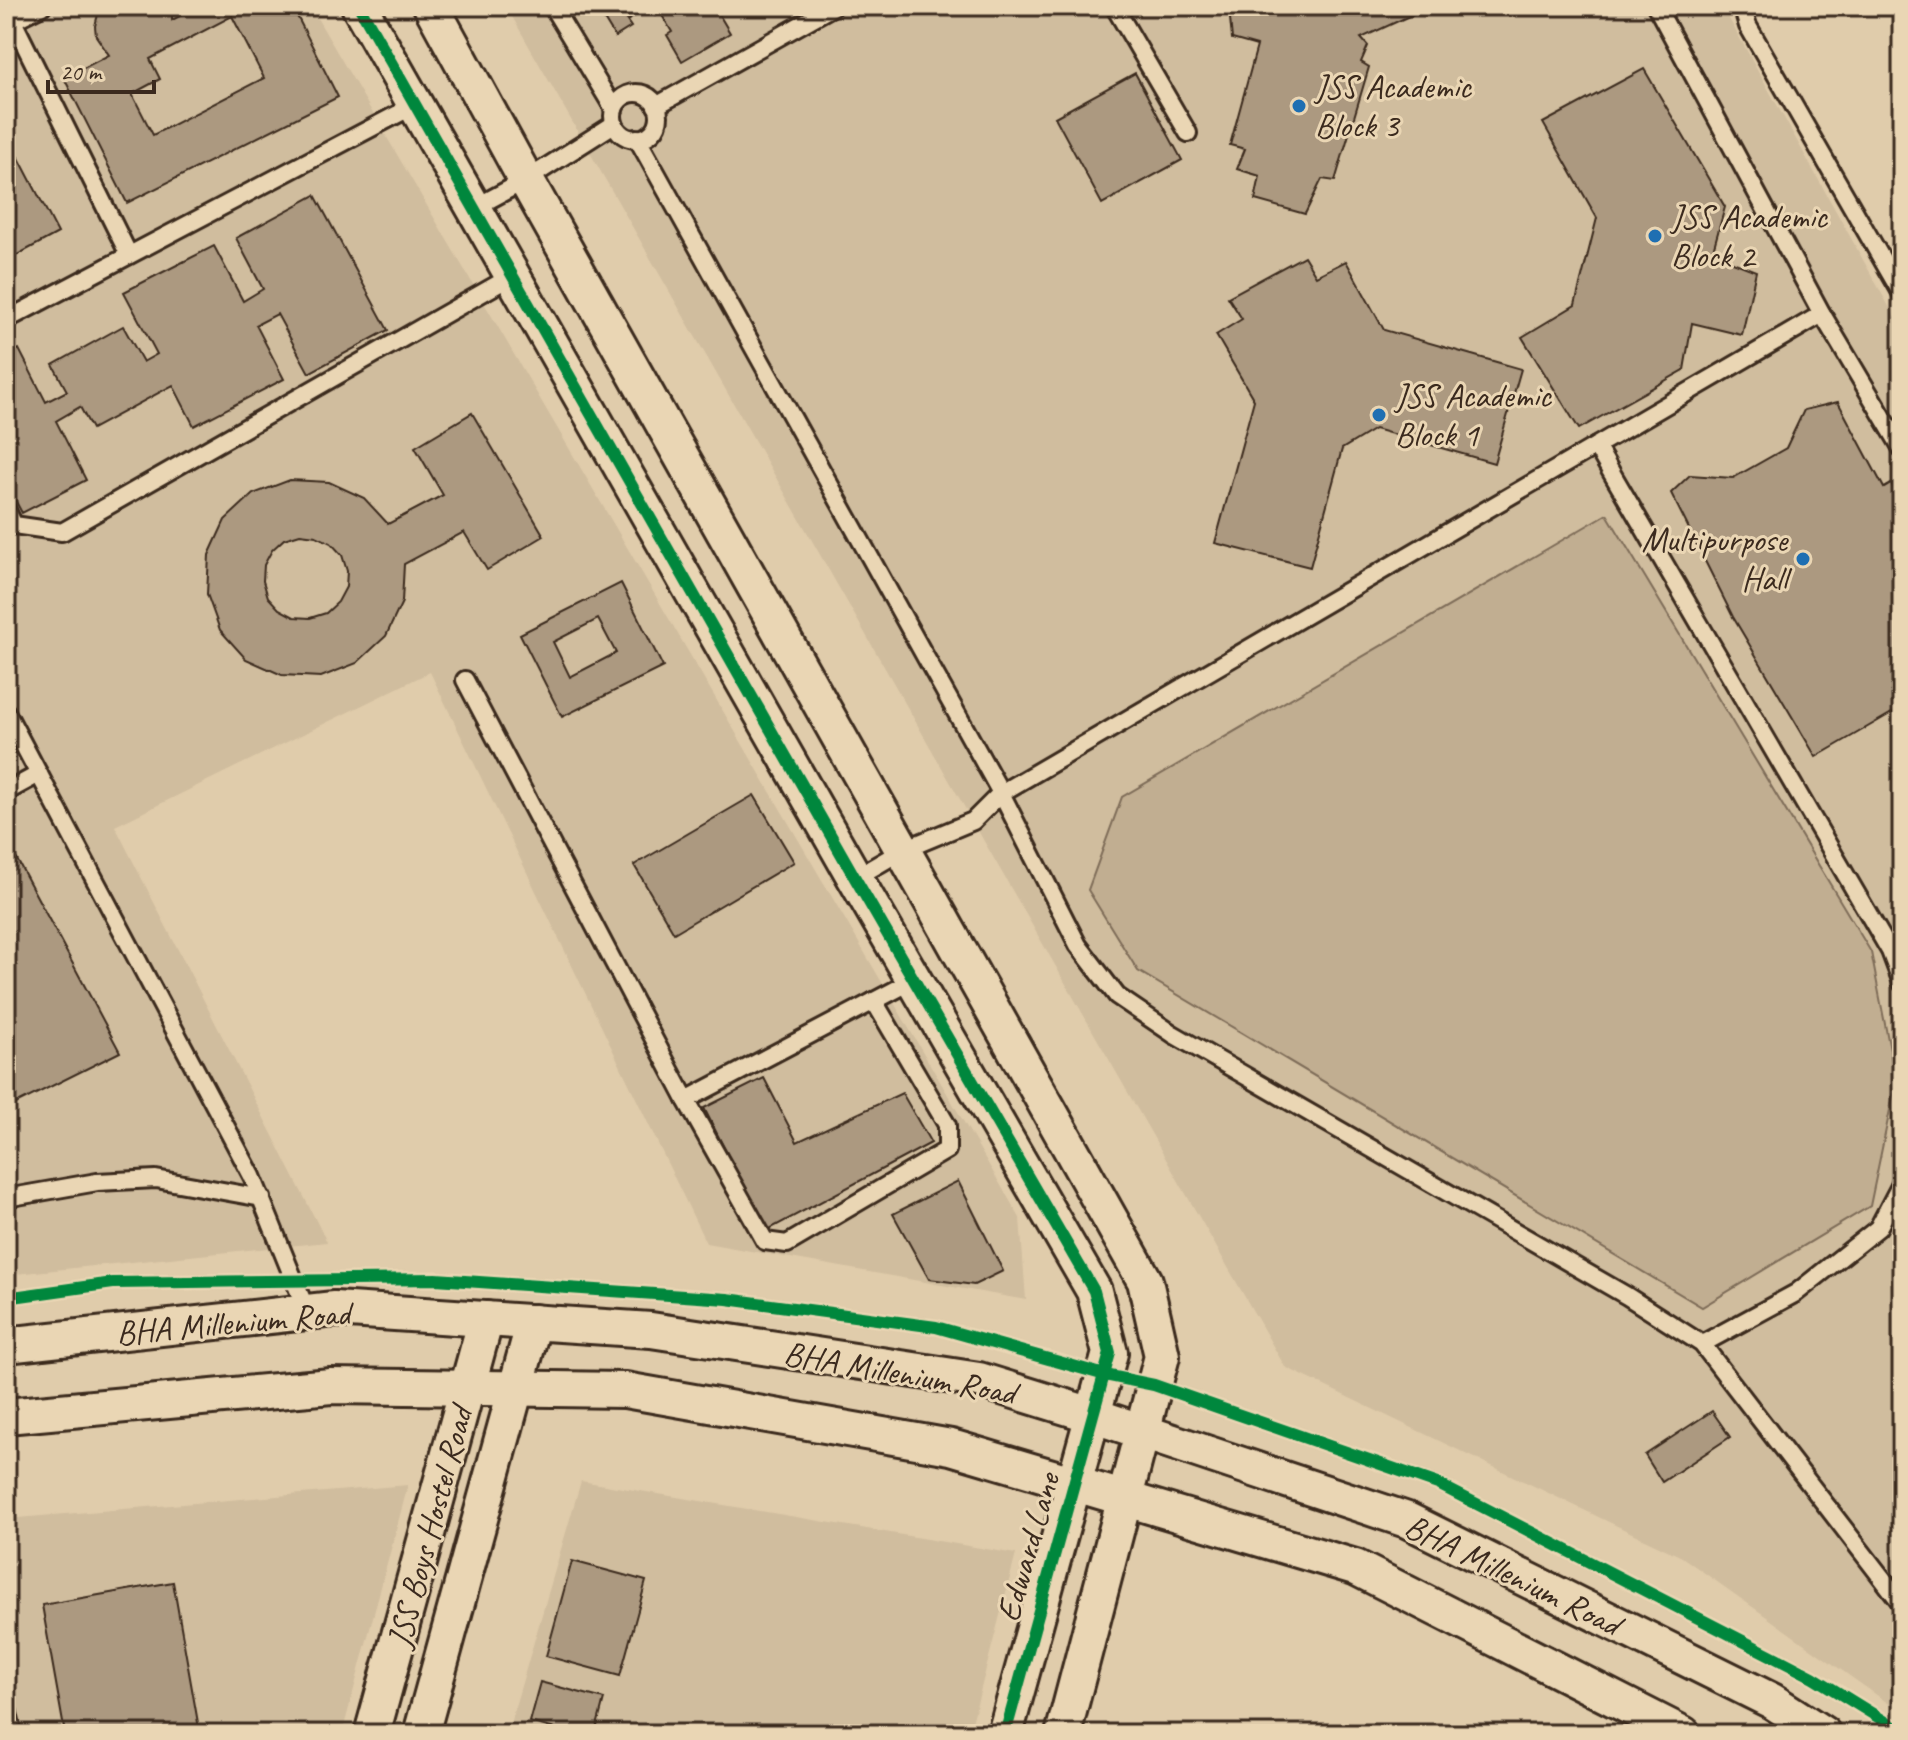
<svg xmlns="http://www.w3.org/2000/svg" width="1908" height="1740" font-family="Caveat,sans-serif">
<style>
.built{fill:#d0bd9e}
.green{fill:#c1ae91;stroke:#7e6c58;stroke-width:2}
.building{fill:#ac9980;stroke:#3b2a1e;stroke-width:2;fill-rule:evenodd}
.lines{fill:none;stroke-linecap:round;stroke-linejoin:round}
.lane-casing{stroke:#3b2a1e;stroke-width:22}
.street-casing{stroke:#3b2a1e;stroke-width:40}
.lane{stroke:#ead6b4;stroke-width:16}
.street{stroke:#ead6b4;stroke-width:34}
.cycleway-casing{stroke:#ead6b4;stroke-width:17}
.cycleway{stroke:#00873e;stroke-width:12}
.poi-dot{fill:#1f6fb2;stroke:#ead6b4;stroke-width:3}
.labels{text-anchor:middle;stroke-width:6;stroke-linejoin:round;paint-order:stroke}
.poi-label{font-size:34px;fill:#3b2a1e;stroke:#ead6b4;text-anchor:start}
.street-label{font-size:34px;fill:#3b2a1e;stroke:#ead6b4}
</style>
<rect width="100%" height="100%" fill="#e0ccab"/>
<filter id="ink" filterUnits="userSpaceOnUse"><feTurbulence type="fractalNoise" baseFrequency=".0125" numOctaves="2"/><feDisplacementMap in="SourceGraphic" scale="16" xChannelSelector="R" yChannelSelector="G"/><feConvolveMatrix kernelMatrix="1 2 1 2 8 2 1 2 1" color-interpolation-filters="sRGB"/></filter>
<g filter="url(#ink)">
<g class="built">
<polygon points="6,6 310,6 1020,1218 1026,1300 706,1243 430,672 115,826 327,1242 6,1275"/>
<polygon points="506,6 1722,6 1902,330 1902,1713 1682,1557 1285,1367"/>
<polygon points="581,1481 1016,1554 969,1734 507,1734"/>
<polygon points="408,1485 342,1734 6,1734 6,1519"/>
</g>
<polygon class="green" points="1607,514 1871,952 1896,1081 1870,1206 1702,1307 1138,971 1088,890 1122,797"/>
<g class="building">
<path d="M100,6H172V20L199,6H292L338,97L127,203L64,78L109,55L96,36L95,26ZM232,16L264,78L153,135L132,94L160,79L150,59Z"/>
<polygon points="596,6 714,6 730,33 682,61 667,35 672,32 660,12 655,15 651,7 627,21 631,27 615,37"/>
<polygon points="1222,6 1431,6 1361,38 1368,46 1361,62 1369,67 1335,181 1322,179 1305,214 1255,200 1260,176 1237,169 1245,149 1230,145 1257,46 1232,39 1229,8"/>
<polygon points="1644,69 1725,207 1712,254 1756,271 1742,335 1692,323 1684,370 1579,429 1522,337 1575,305 1597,218 1543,123"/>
<polygon points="1135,73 1182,160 1102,204 1055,117"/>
<polygon points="6,133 58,233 6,261"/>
<polygon points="315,195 388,330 309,373 277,314 256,325 284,379 194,426 173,385 92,429 80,407 56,421 86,480 22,513 6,483 6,356 19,349 46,402 67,391 53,365 123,326 143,362 157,354 124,292 214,246 243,301 263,289 236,238"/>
<polygon points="1304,256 1316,276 1346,261 1384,330 1521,369 1494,463 1375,429 1342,449 1310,567 1215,543 1254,400 1216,335 1242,319 1228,297"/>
<polygon points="1838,402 1884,488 1891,484 1902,501 1902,707 1816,757 1733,617 1671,493 1690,475 1733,478 1786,448 1804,410"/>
<path d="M472,413L544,536L487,570L464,532L404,564L402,602L386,636L357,663L321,677L282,675L246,659L220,630L207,594L209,555L225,520L253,494L290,480L329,482L364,498L388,524L443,495L415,447ZM300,534L316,536L331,543L342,555L347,571L346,587L338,602L326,613L310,618L294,617L279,609L268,597L263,581L264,565L272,550L284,539Z"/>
<path d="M621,583L663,667L562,717L520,634ZM598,619L616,653L570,677L553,642Z"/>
<polygon points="754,795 794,862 674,933 634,865"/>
<polygon points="6,839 120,1052 6,1109"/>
<polygon points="764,1078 797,1142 902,1093 931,1143 766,1231 704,1108"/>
<polygon points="958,1181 1003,1271 974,1285 929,1279 893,1214"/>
<polygon points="1712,1411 1730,1437 1662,1482 1645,1455"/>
<polygon points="572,1561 646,1581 620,1676 546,1656"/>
<polygon points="173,1582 200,1734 65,1734 42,1605"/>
<polygon points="6,1660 23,1734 6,1734"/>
<polygon points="540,1682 604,1699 595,1734 574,1734 529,1722"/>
</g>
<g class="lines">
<g class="lane-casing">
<g id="lane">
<polyline points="552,6 614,109"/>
<polyline points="1114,6 1188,133"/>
<polyline points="1656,6 1822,314 1902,449"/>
<polyline points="1742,6 1748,26 1902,294"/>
<polyline points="13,21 129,255"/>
<polyline points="6,24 42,6"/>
<circle cx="636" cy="116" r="23"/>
<polyline points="656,106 834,6"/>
<polyline points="637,138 1001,793 1078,945 1117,996 1173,1034 1627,1296 1702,1344 1902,1604"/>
<polyline points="474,208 526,180 614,124"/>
<polyline points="6,320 415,105"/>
<polyline points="1596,446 1890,951 1902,983"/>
<polyline points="6,509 14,525 62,532 512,276"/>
<polyline points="465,680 686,1100 914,980"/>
<polyline points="6,712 252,1176 307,1312"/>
<polyline points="6,792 39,774"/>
<polyline points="855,878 903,850 973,821 1001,793 1822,314"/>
<polyline points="686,1100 765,1241 787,1244 947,1150 947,1125 874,1001"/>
<polyline points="6,1198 97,1182 156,1179 262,1198"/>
<polyline points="1702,1344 1796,1293 1878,1228 1902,1182"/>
</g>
</g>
<g class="street-casing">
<g id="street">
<polyline points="359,6 855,878 1094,1291 1110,1353 1005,1734"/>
<polyline points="431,6 526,180 1145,1281 1162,1356 1063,1734"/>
<polyline points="6,1345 334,1309 651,1330 979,1380 1095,1416 1407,1520 1772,1701 1823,1734"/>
<polyline points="6,1416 331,1386 625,1390 951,1447 1355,1567 1683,1734"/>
<polyline points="372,1734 486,1319"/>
<polyline points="421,1734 534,1322"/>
</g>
</g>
<use href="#lane" class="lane"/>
<use href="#street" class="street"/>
<g class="cycleway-casing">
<g id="cycleway">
<polyline points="359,6 855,878 1094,1291 1110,1353 1005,1734"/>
<polyline points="6,1298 113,1283 436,1279 727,1299 936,1327 1105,1375 1154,1385 1438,1484 1813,1677 1902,1732"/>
</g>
</g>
<use href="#cycleway" class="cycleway"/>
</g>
</g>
<g class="poi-dot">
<circle cx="1299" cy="106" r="8"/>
<circle cx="1655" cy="236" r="8"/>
<circle cx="1379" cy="415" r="8"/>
<circle cx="1803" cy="559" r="8"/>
</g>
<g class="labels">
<g class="poi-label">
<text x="1315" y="98">JSS Academic<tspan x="1315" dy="39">Block 3</tspan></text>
<text x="1671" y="228">JSS Academic<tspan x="1671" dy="39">Block 2</tspan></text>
<text x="1395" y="407">JSS Academic<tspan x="1395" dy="39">Block 1</tspan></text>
<text x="1787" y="551" text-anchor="end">Multipurpose<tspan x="1787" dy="39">Hall</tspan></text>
</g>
<g class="street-label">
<text transform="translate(233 1322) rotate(-5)" y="12">BHA Millenium Road</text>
<text transform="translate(900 1372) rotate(10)" y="12">BHA Millenium Road</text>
<text transform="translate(429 1527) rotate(-75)" y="12">JSS Boys Hostel Road</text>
<text transform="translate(1027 1547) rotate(-74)" y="12">Edward Lane</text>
<text transform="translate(1513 1574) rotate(26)" y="12">BHA Millenium Road</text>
</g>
</g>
<rect width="1908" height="1740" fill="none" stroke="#ead6b4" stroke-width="32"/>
<rect x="16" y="16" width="1876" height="1708" fill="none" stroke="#3b2a1e" stroke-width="3" filter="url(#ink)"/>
<path d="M48 80v12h106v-12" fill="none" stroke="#3b2a1e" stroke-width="4"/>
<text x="60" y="80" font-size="24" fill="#3b2a1e" stroke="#ead6b4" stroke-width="6" paint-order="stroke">20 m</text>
</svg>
